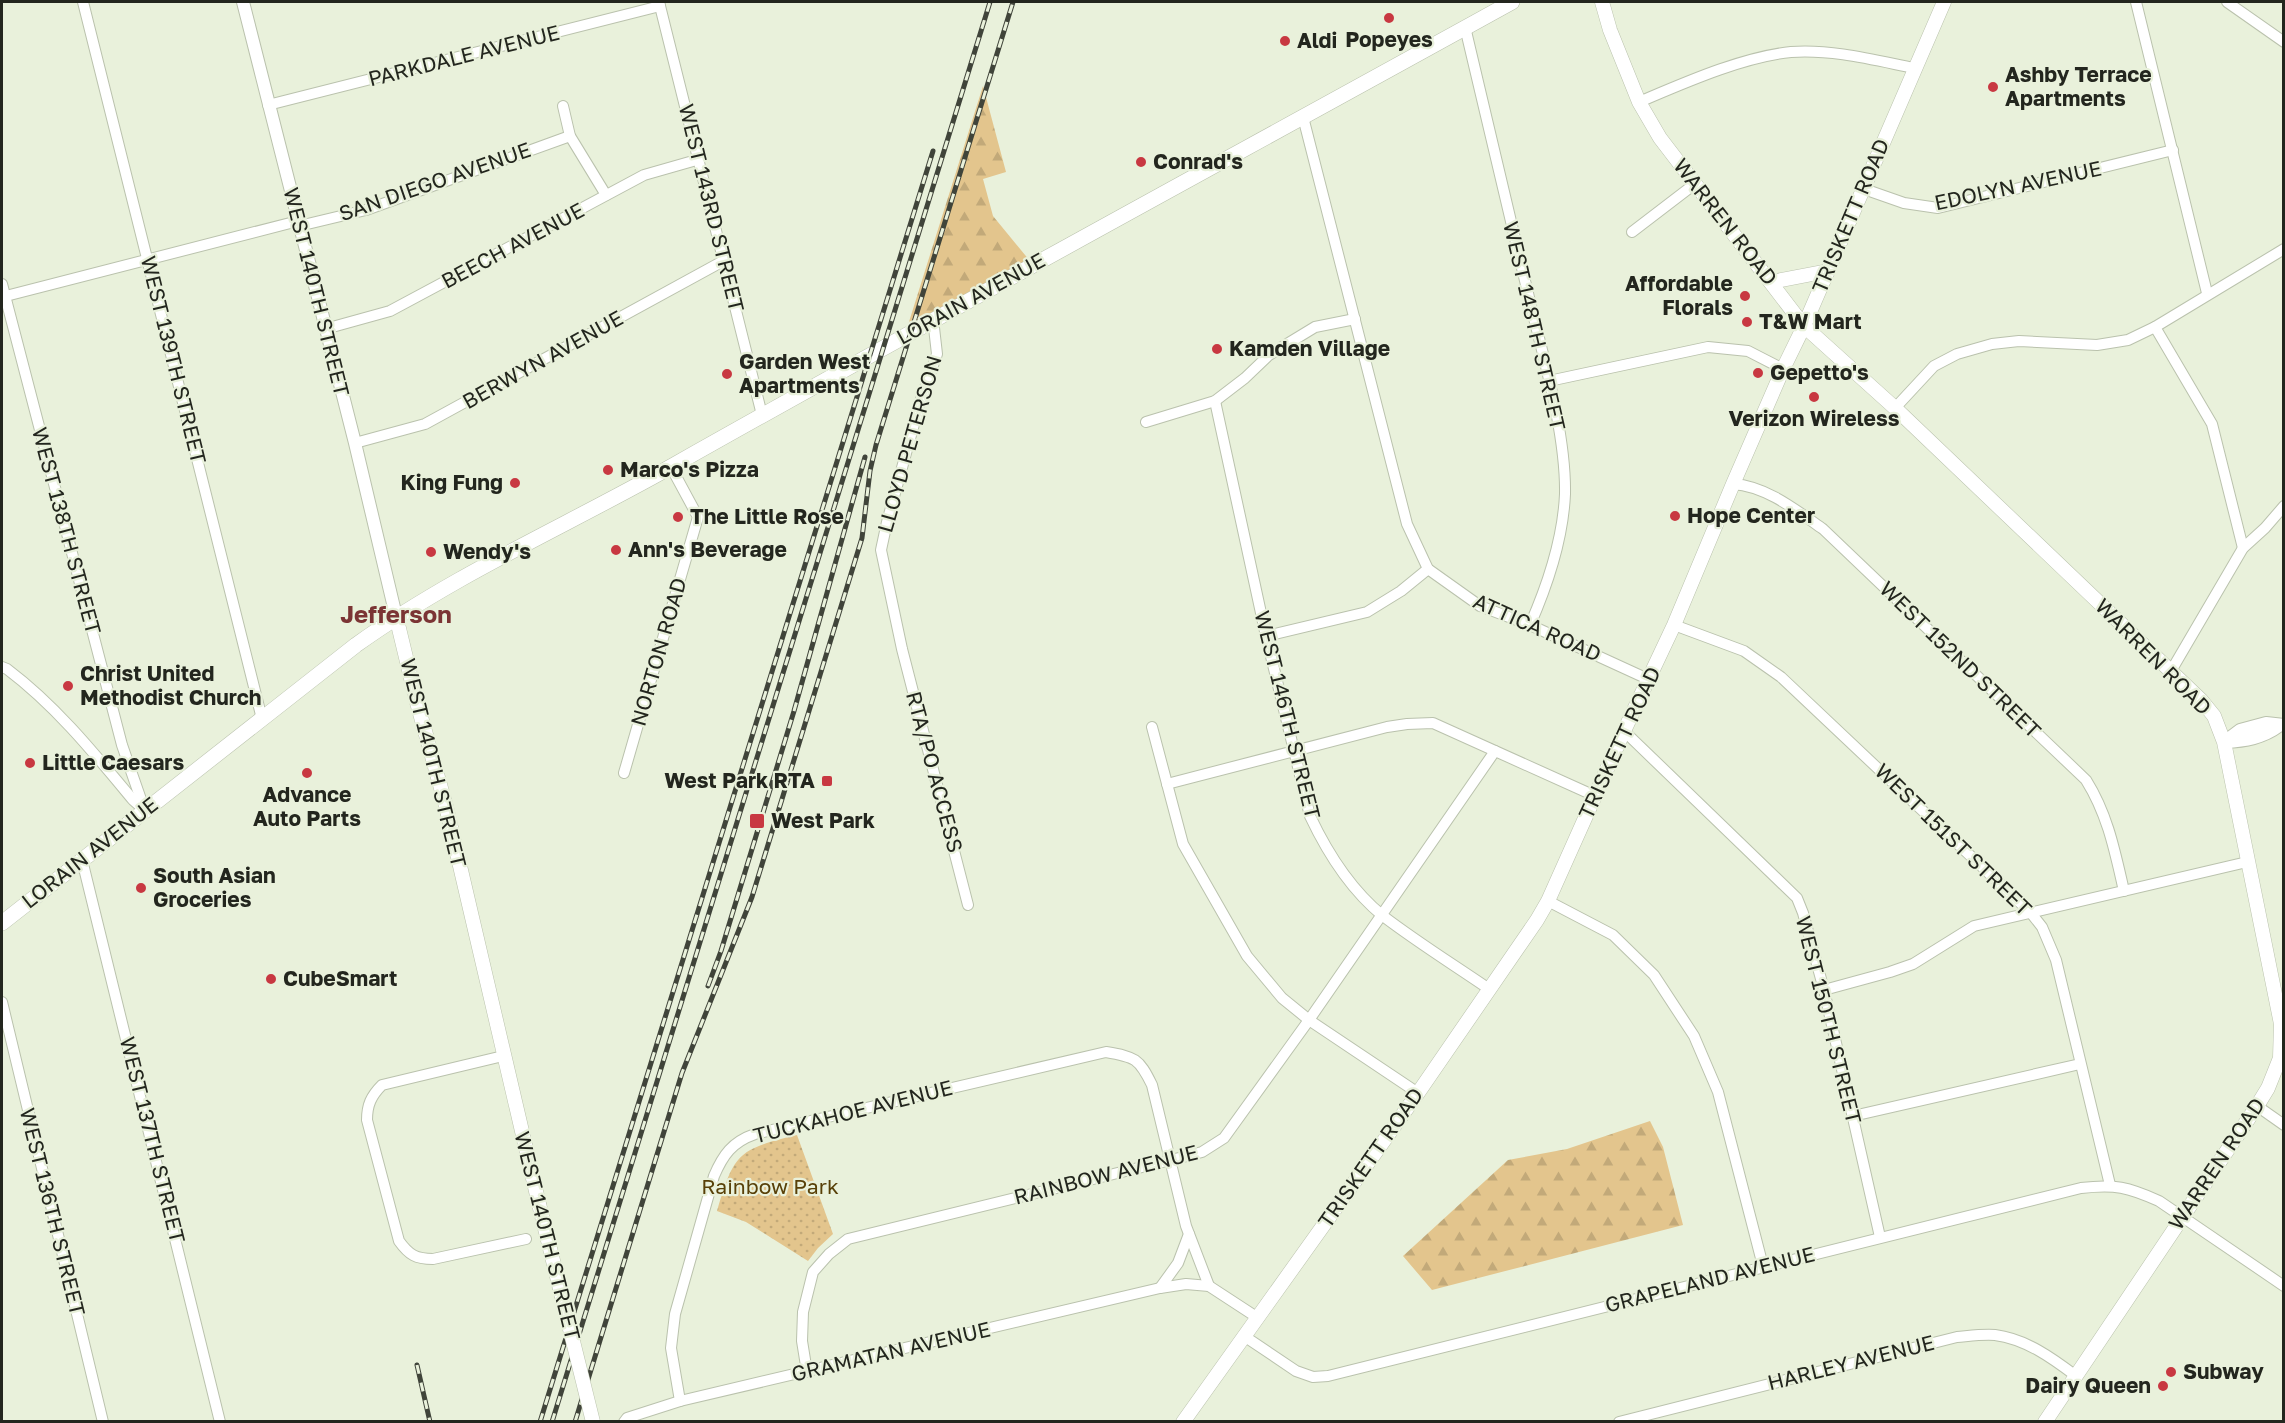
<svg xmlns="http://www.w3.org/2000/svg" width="2285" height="1423" font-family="'Golos Text',sans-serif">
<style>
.forest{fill:url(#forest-firs)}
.park{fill:url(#park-dots)}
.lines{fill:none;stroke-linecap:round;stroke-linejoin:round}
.minor-casing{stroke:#bac2ad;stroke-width:12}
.tertiary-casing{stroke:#bac2ad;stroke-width:14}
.secondary-casing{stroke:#bac2ad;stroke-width:15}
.primary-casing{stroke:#bac2ad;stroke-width:16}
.minor{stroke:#fff;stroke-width:10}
.tertiary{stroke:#fff;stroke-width:12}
.secondary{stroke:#fff;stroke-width:14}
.primary{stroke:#fff;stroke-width:15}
.rail-casing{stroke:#40443a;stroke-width:5}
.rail{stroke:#e9f1db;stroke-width:3;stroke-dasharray:9;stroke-linecap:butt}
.secondary-bridge-casing{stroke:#bac2ad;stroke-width:15;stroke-linecap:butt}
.secondary-bridge{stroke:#fff;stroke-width:14}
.poi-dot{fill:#c83841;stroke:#e9f1db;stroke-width:2}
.labels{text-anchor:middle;stroke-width:4.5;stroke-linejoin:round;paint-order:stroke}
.poi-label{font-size:21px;font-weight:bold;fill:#23261e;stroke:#e9f1db;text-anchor:start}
.street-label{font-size:21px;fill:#23261e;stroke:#e9f1db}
.park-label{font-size:21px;fill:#584008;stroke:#e9f1db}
.quarter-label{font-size:24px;font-weight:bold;fill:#7b3434;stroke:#e9f1db}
</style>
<defs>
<pattern id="forest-firs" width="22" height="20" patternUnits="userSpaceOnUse" patternTransform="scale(1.5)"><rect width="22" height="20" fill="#e3c58d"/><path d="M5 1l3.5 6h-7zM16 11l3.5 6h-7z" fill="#c2a979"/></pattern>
<pattern id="park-dots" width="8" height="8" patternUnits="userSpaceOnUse" patternTransform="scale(1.5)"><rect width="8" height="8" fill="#e3c58d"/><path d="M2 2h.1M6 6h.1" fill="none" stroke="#c2a979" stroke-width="1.8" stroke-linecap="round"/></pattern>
</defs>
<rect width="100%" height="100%" fill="#e9f1db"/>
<g class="forest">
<polygon points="983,86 1006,172 983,179 993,216 1030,261 908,325"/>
<polygon points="1650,1121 1663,1147 1683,1225 1432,1290 1403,1256 1508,1160 1567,1149"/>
</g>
<path class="park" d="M797,1135L833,1234L818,1248L808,1261L746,1222L717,1211C734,1153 738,1149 797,1135Z"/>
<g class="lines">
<g class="minor-casing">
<g id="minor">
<polyline points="83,2 262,719"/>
<polyline points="659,2 762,415"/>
<polyline points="2136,2 2207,293"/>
<polyline points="2227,2 2284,42"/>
<path d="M1465,27C1487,120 1509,213 1531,306C1545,363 1566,436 1565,494C1563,540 1548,584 1530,625"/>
<path d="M1639,102C1684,83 1742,57 1791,52C1832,49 1874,60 1914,68"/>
<polyline points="268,105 660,6"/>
<polyline points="563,106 570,136 606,195"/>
<polyline points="1303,117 1407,524 1428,569 1480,606 1530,625 1650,680"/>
<polyline points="1864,189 1904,203 1938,208 2173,150"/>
<polyline points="299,226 366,210 570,136"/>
<polyline points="1632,232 1696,183"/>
<polyline points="2,284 122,745 145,811"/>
<polyline points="2,297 298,221"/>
<polyline points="933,319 937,354 921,399 887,522 881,550 902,649 968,905"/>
<polyline points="2155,327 2212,424 2243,548"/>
<polyline points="325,329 390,311 644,175 700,159"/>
<polyline points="1549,381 1708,347 1748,351 1783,369"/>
<path d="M1215,401L1266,636L1310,816C1327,852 1351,890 1383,916C1417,942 1454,965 1489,989"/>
<polyline points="1895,408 1934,366 1957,354 1992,344 2019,341 2097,345 2128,340 2155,327 2284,249"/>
<polyline points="1146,422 1215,401 1245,378 1269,355 1315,327 1355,319"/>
<polyline points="355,443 425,424 725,260"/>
<path d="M1733,484C1766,486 1796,510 1823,529L2086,780C2108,815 2115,852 2124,891"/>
<polyline points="1674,625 1744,651 1781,677 2031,913 2042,927 2056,960 2110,1185"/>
<polyline points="1266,636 1367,612 1401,591 1428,569"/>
<path d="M2,667L7,669C56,706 94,753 133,800L142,808"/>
<polyline points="2171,671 2243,548 2265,528 2284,506"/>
<polyline points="1152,727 1183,844 1247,956 1282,998 1309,1020 1418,1093"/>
<polyline points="1624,731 1797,898 1803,913 1824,990 1880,1237"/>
<polyline points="624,773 698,517 671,467"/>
<polyline points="1167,784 1387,727 1407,724 1433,723 1595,796"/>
<polyline points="82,860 220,1422"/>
<polyline points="1548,901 1613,935 1654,975 1694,1036 1718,1092 1763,1266"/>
<polyline points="1824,990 1890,972 1913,964 1974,926 2247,862"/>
<polyline points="2,1002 103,1422"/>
<path d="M503,1056L382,1085C371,1096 367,1105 367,1120L399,1241C409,1255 416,1259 433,1259L526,1239"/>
<polyline points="2257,1106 2284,1125"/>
<polyline points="1853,1116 2080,1064"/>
<polyline points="1160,1288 1178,1263 1189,1234"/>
<path d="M1244,1336L1296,1371L1313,1377L1328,1376L2081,1188C2115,1184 2128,1187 2159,1201L2284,1286"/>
<polyline points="807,1372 802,1341 803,1312 813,1272 829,1254 848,1239 1183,1157 1202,1152 1224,1138 1309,1020 1495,751"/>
<path d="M680,1401L671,1348L675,1314L714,1176C723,1155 732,1142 755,1134L1106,1052C1135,1057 1139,1058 1152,1085L1186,1226L1209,1286"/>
<polyline points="624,1422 627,1418 680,1401 1160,1288 1186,1284 1209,1286 1258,1318"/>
<path d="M1619,1422L1957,1337C1969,1336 1983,1334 1995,1335C2026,1339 2052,1358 2076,1376"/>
</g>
</g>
<g class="tertiary-casing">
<g id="tertiary">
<polyline points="243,2 355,443 396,616"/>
<polyline points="2224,742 2240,730 2266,723 2284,725"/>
<path d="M2225,742C2245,741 2263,738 2279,726"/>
</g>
</g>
<g class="secondary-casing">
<g id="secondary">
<polyline points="1602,2 1610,30 1639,102 1660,138 1804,326 1895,408 2201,700 2214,716 2224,742 2281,1024 2280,1058 2268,1088 2257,1106 2045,1422"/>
<polyline points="1771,282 1828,271"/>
<polyline points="396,616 416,699 446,806 539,1204"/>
<polyline points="1183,1422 1418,1093 1537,920 1548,901 1624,731 1674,625 1733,484 1783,369 1804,326 1944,2"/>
</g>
</g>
<g class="primary-casing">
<path id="primary" d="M2,923L356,645C455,574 568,525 674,465C952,308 1233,156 1512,2"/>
</g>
<use href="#minor" class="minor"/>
<use href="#tertiary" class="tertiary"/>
<use href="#secondary" class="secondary"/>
<use href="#primary" class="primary"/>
<g class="rail-casing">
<g id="rail">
<polyline points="708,986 721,951 794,711 865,457"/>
<polyline points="417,1365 430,1422"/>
<polyline points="540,1422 933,151"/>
<polyline points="552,1422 990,2"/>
<polyline points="575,1422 682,1073 752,897 862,538 870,471 876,445 1013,2"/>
</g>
</g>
<use href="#rail" class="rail"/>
<g class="secondary-bridge-casing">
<polyline id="secondary-bridge" points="539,1204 593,1422"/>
</g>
<use href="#secondary-bridge" class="secondary-bridge"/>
</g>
<g class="poi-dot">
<circle cx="1389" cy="18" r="6"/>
<circle cx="1285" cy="41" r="6"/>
<circle cx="1993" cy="87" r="6"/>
<circle cx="1141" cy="162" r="6"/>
<circle cx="1745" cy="296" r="6"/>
<circle cx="1747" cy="322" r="6"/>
<circle cx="1217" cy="349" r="6"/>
<circle cx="1758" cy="373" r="6"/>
<circle cx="727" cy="374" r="6"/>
<circle cx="1814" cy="397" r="6"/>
<circle cx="608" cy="470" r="6"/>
<circle cx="515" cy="483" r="6"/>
<circle cx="1675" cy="516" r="6"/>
<circle cx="678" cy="517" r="6"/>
<circle cx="616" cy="550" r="6"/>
<circle cx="431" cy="552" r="6"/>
<circle cx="68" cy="686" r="6"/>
<circle cx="30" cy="763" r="6"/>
<circle cx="307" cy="773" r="6"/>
<rect x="821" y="775" width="12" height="12" rx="3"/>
<rect x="749" y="813" width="16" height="16" rx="3"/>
<circle cx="141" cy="888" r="6"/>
<circle cx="271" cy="979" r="6"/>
<circle cx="2171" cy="1372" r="6"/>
<circle cx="2163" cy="1386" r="6"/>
</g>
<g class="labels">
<g class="poi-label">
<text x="1389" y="47" text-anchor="middle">Popeyes</text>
<text x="1297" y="48">Aldi</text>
<text x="2005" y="82">Ashby Terrace<tspan x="2005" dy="24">Apartments</tspan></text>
<text x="1153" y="169">Conrad's</text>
<text x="1733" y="291" text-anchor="end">Affordable<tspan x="1733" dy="24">Florals</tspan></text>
<text x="1759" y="329">T&amp;W Mart</text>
<text x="1229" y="356">Kamden Village</text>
<text x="739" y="369">Garden West<tspan x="739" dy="24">Apartments</tspan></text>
<text x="1770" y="380">Gepetto's</text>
<text x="1814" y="426" text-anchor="middle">Verizon Wireless</text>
<text x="620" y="477">Marco's Pizza</text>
<text x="503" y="490" text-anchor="end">King Fung</text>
<text x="1687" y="523">Hope Center</text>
<text x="690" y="524">The Little Rose</text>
<text x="628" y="557">Ann's Beverage</text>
<text x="443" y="559">Wendy's</text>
<text x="80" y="681">Christ United<tspan x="80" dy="24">Methodist Church</tspan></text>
<text x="42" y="770">Little Caesars</text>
<text x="815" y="788" text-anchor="end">West Park RTA</text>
<text x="307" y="802" text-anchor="middle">Advance<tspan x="307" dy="24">Auto Parts</tspan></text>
<text x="771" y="828">West Park</text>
<text x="153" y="883">South Asian<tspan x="153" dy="24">Groceries</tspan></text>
<text x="283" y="986">CubeSmart</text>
<text x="2183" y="1379">Subway</text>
<text x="2151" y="1393" text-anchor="end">Dairy Queen</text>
</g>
<g class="street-label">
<text transform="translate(464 56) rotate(-14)" y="7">PARKDALE AVENUE</text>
<text transform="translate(435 182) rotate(-19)" y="7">SAN DIEGO AVENUE</text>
<text transform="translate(2018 186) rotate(-12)" y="7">EDOLYN AVENUE</text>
<text transform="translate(711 208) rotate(76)" y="7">WEST 143RD STREET</text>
<text transform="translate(1851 216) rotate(-67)" y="7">TRISKETT ROAD</text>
<text transform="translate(1725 222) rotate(52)" y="7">WARREN ROAD</text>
<text transform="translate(513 246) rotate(-28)" y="7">BEECH AVENUE</text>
<text transform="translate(316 292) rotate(76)" y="7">WEST 140TH STREET</text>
<text transform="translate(971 299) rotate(-29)" y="7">LORAIN AVENUE</text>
<text transform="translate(1534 326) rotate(77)" y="7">WEST 148TH STREET</text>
<text transform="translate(173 360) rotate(76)" y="7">WEST 139TH STREET</text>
<text transform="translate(543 360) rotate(-29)" y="7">BERWYN AVENUE</text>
<text transform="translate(910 444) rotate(-74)" y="7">LLOYD PETERSON</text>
<text transform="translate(66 531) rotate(75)" y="7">WEST 138TH STREET</text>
<text transform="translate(1537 628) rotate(24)" y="7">ATTICA ROAD</text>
<text transform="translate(659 652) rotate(-74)" y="7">NORTON ROAD</text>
<text transform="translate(2153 657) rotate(45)" y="7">WARREN ROAD</text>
<text transform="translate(1960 660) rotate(44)" y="7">WEST 152ND STREET</text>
<text transform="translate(1287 715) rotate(76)" y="7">WEST 146TH STREET</text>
<text transform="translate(1620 743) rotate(-65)" y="7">TRISKETT ROAD</text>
<text transform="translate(433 763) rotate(76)" y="7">WEST 140TH STREET</text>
<text transform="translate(934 772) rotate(75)" y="7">RTA/PO ACCESS</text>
<text transform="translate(1953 840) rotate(44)" y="7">WEST 151ST STREET</text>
<text transform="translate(90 853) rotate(-38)" y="7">LORAIN AVENUE</text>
<text transform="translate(1828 1020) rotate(76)" y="7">WEST 150TH STREET</text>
<text transform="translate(853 1112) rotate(-14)" y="7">TUCKAHOE AVENUE</text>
<text transform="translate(152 1140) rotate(76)" y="7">WEST 137TH STREET</text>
<text transform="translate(1371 1158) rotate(-55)" y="7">TRISKETT ROAD</text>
<text transform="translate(2217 1164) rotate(-56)" y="7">WARREN ROAD</text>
<text transform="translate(1106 1175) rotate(-14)" y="7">RAINBOW AVENUE</text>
<text transform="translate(52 1212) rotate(76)" y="7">WEST 136TH STREET</text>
<text transform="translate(547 1236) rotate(76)" y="7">WEST 140TH STREET</text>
<text transform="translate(1710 1280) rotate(-14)" y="7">GRAPELAND AVENUE</text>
<text transform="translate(891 1352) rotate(-13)" y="7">GRAMATAN AVENUE</text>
<text transform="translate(1851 1363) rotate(-14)" y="7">HARLEY AVENUE</text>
</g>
<g class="park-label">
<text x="770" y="1194">Rainbow Park</text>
</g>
<g class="quarter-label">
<text x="396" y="623">Jefferson</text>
</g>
</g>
<rect width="2285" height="1423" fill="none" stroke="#23261e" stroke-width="6"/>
</svg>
